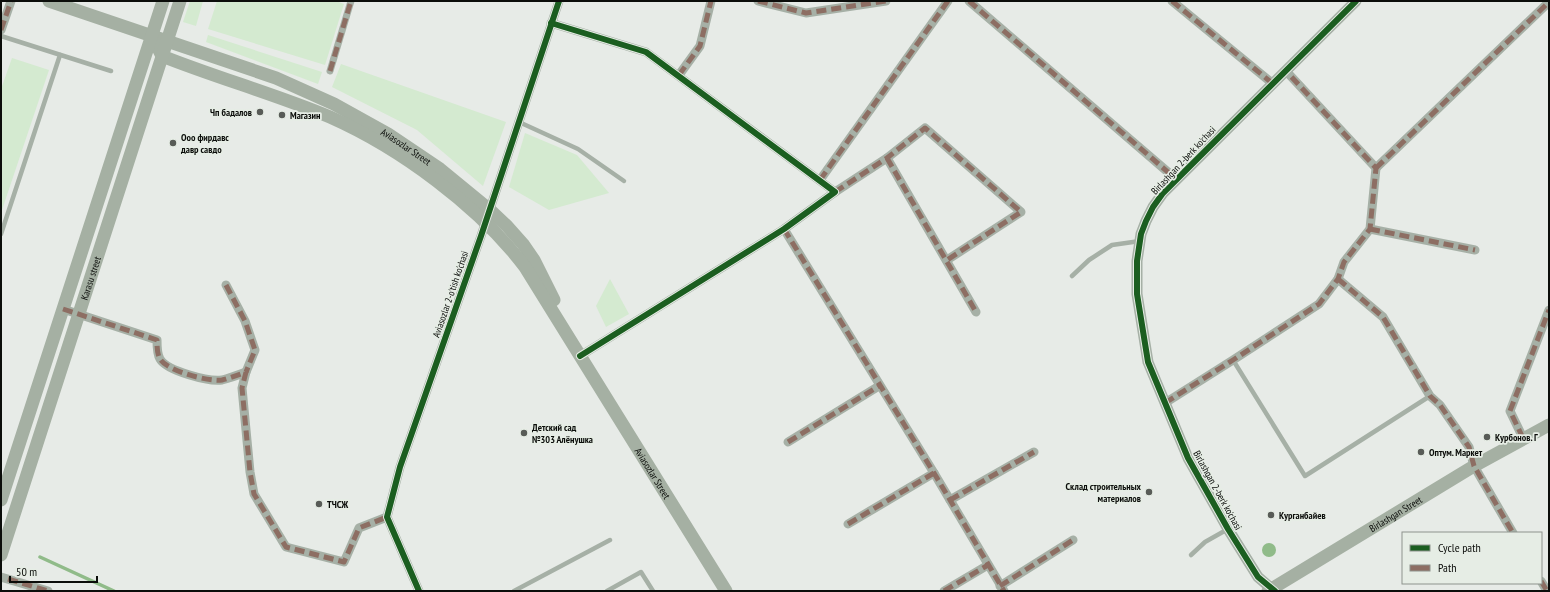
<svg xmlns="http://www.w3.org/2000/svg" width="1550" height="592" font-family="'PT Sans Narrow',sans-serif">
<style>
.green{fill:#d4ead0}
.water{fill:#90bb89}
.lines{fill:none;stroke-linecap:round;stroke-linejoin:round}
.stream{stroke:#90bb89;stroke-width:3.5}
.service{stroke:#a6b0a6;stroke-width:4.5}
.pedestrian{stroke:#a6b0a6;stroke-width:7}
.minor{stroke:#a6b0a6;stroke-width:9}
.tertiary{stroke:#a6b0a6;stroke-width:11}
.secondary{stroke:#a5b0a3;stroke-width:13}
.quiet{stroke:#8d6e63;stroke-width:5;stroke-dasharray:10 5;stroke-linecap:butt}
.cycleway-casing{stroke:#e6ede5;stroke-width:8}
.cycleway{stroke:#1b5e20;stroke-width:6}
.poi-dot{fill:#585b57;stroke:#e6ede5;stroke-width:1.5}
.labels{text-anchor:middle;stroke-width:3.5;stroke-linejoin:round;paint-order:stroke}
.poi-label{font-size:10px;font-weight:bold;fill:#0b0d0a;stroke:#e6ede5;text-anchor:start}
.street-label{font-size:10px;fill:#0b0d0a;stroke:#e6ede5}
</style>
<rect width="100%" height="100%" fill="#e7ebe7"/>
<g class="green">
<polygon points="190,1 203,1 196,26 183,22"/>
<polygon points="217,1 336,1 344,4 325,65 208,29"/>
<polygon points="208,35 322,72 318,84 206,42"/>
<polygon points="12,58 49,70 1,213 1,89"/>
<polygon points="341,64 506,122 483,186 417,130 332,87"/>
<polygon points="525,133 577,155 609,193 549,210 509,187"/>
<polygon points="610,279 629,314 606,327 596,306"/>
</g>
<circle class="water" cx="1269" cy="550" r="7"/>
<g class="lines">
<polyline class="stream" points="40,557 114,591"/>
<g class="service">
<polyline points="1,36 111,71"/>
<polyline points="519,122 578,149 624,181"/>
<polyline points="1,234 60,55"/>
<polyline points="1072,276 1089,260 1112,245 1140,241"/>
<polyline points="1233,360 1305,476 1430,396"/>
<polyline points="1191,555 1205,542 1228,529"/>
<polyline points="514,591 610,540"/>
<polyline points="607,591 641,572 653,591"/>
</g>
<polyline class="pedestrian" points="330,71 351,1"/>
<g class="minor">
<polyline points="758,1 806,13 886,1"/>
<polyline points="969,1 1176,179"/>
<polyline points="1172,1 1272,83"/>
<polyline points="551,23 646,52 835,192 784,229 580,356"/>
<polyline points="1,30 11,1"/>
<polyline points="679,75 700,46 711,1"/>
<polyline points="887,158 976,312"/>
<polyline points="1376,168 1549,2"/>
<polyline points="820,180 948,1"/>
<polyline points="835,192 887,158 925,128 1021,212 947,260"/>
<polyline points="784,229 934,473 1004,591"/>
<polyline points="1370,229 1475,250"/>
<polyline points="1338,279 1383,317 1430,396 1440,405 1469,447 1474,466 1513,533"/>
<polyline points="226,285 245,321 255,350 246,372"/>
<path d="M63,309L157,340C157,346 157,354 160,359C167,371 209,382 222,380C230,378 238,375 246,372L242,388L250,472L254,494L286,547L344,562L359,528L387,517"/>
<polyline points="1165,403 1233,360 1319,304 1338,279 1344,262 1370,229 1376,168 1286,71"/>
<polyline points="1523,438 1510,411 1549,310"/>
<polyline points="788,442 879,386"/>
<polyline points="950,500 1034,452"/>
<polyline points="848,524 934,473"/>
<polyline points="1,577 48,591"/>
<polyline points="1541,581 1547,591"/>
<polyline points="1000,586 1073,540"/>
<polyline points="419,591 387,517 400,467 481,236 559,1"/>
<polyline points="944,591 988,565"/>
</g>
<polyline class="tertiary" points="1272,589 1258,577 1228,529 1188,458 1148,362 1137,294 1137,261 1141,234 1146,221 1153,207 1163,193 1356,1"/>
<g class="secondary">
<path id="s1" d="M49,1L276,78L334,104L388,134L440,169L490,210L507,226L523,244L534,260L554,300"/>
<path id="s2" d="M152,36L162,56C217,78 275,94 330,117C400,148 479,206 525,267L726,591"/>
<polyline points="1,500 163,1"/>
<path id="s3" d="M1,555L180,1"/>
<path id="s4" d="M1268,591L1474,466L1549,425"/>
</g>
<g class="quiet">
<polyline points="758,1 806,13 886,1"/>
<polyline points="969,1 1176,179"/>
<polyline points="1172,1 1272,83"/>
<polyline points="1,30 11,1"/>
<polyline points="330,71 351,1"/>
<polyline points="679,75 700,46 711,1"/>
<polyline points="887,158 976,312"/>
<polyline points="1376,168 1549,2"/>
<polyline points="820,180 948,1"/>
<polyline points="835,192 887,158 925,128 1021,212 947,260"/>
<polyline points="784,229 934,473 1004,591"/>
<polyline points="1370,229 1475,250"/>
<polyline points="1338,279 1383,317 1430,396 1440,405 1469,447 1474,466 1513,533"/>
<polyline points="226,285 245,321 255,350 246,372"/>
<path d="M63,309L157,340C157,346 157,354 160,359C167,371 209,382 222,380C230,378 238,375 246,372L242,388L250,472L254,494L286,547L344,562L359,528L387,517"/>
<polyline points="1165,403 1233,360 1319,304 1338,279 1344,262 1370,229 1376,168 1286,71"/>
<polyline points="1523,438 1510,411 1549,310"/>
<polyline points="788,442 879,386"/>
<polyline points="950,500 1034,452"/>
<polyline points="848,524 934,473"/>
<polyline points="8,579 48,591"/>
<polyline points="1541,581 1547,591"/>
<polyline points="1000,586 1073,540"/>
<polyline points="944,591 988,565"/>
</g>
<g class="cycleway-casing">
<g id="cycleway">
<polyline points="551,23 646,52 835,192 784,229 580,356"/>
<polyline points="419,591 387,517 400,467 481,236 559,1"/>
<polyline points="1275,591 1258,577 1228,529 1188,458 1148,362 1137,294 1137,261 1141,234 1146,221 1153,207 1163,193 1356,1"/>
</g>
</g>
<use href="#cycleway" class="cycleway"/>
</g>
<g class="poi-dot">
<circle cx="260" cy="112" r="4"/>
<circle cx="282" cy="115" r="4"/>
<circle cx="173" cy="143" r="4"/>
<circle cx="524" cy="433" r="4"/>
<circle cx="1487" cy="437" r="4"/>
<circle cx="1421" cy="452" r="4"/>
<circle cx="1149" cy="492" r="4"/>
<circle cx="319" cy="504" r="4"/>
<circle cx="1271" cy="515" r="4"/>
</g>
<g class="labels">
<g class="poi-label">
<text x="252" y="116" text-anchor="end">Чп бадалов</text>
<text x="290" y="119">Магазин</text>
<text x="181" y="141">Ооо фирдавс<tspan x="181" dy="12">давр савдо</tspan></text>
<text x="532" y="431">Детский сад<tspan x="532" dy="12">№303 Алёнушка</tspan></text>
<text x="1495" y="441">Курбонов. Г</text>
<text x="1429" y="456">Оптум. Маркет</text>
<text x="1141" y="490" text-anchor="end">Склад строительных<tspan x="1141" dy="12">материалов</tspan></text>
<text x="327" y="508">ТЧСЖ</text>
<text x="1279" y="519">Курганбайев</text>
</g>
<g class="street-label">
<text dy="4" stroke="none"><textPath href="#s1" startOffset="387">Aviasozlar Street</textPath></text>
<text transform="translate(1183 160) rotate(-47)" y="4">Birlashgan 2-berk ko'chasi</text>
<text dy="4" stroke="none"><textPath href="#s3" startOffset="291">Karasu street</textPath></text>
<text transform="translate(450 294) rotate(-71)" y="4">Aviasozlar 2-o'tish ko'chasi</text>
<text dy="4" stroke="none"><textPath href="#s2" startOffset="692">Aviasozlar Street</textPath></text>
<text transform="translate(1218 490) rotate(61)" y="4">Birlashgan 2-berk ko'chasi</text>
<text dy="4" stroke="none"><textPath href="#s4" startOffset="149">Birlashgan Street</textPath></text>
</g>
</g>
<rect width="1550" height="592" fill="none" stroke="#0b0d0a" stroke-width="4"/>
<rect x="1402" y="532" width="140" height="52" fill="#e6ede5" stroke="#8e938d"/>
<rect x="1410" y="545" width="20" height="6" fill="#1b5e20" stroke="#8e938d"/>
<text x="1438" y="552" font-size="12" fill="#0b0d0a">Cycle path</text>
<rect x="1410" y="565" width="20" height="6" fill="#8d6e63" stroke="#8e938d"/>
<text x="1438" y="572" font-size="12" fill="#0b0d0a">Path</text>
<path d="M10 576v6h87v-6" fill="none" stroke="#0b0d0a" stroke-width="2"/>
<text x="16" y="576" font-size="12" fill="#0b0d0a" stroke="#e6ede5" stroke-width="3" paint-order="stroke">50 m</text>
</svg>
